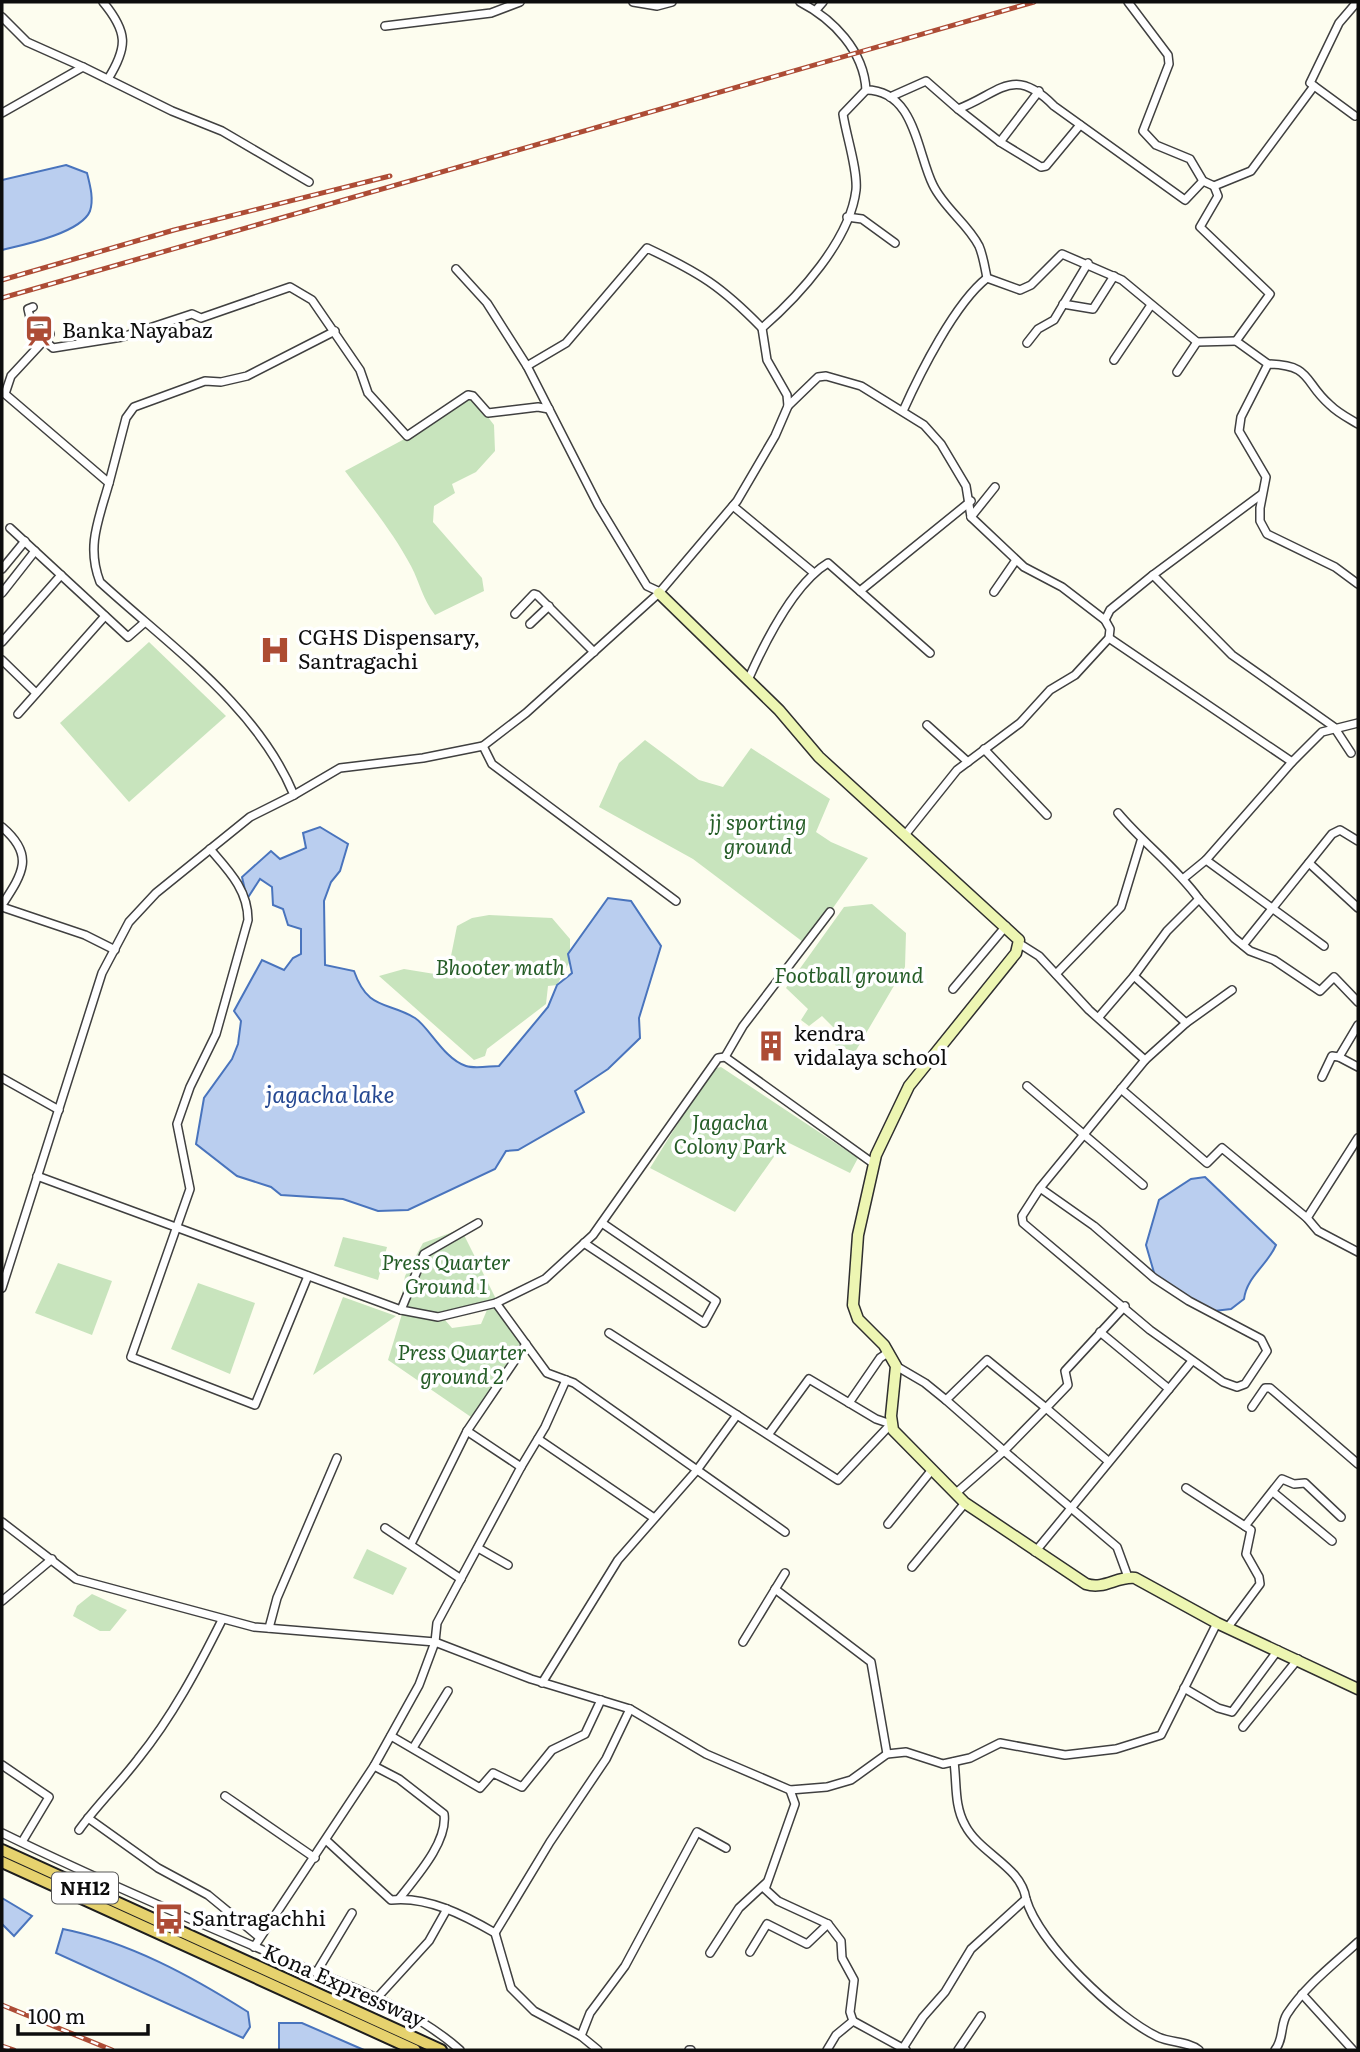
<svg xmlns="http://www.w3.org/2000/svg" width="1360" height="2052" font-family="Literata,serif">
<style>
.green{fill:#c8e4bd}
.water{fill:#baceef;stroke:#4974bd;stroke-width:2}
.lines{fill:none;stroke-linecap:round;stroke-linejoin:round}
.minor-casing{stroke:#404040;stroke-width:10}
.secondary-casing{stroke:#2f2f2f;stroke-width:13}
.trunk-casing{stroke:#1e1e1e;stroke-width:14}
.minor{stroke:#fff;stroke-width:7}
.secondary{stroke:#edf6b2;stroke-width:10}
.trunk{stroke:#e6d26e;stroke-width:10}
.rail-casing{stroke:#ad4c35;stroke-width:5}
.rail{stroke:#fff;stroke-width:2.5;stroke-dasharray:8;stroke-linecap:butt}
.labels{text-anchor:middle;stroke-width:7;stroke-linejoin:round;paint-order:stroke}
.shield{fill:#fff;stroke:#565656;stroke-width:2}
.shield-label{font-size:19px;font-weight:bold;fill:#0d0d0d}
.poi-label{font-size:21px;fill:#0d0d0d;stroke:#fff;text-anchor:start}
.park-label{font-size:21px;font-style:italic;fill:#255d27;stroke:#fff}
.street-label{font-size:21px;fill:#0d0d0d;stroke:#fff}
.water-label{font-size:23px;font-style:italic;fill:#254891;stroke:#fff}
</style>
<rect width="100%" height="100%" fill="#fdfdef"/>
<g class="green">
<path d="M471,395L494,425L495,451L476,472L452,484L455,493L434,506L433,522L482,578L484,591L435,615C422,598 420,583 411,566C393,532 368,502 345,471L423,429Z"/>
<polygon points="149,642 226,716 129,802 60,723"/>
<polygon points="645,740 699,780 723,787 751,748 830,799 816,832 831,842 868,858 807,945 693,859 599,807 619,763"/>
<polygon points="872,904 906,933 905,967 855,1052 835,1045 842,1036 822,1016 809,1026 801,1020 808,1009 786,988 844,907"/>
<polygon points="489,915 552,918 570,939 570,961 557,985 548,986 546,1004 487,1049 485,1056 474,1060 379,976 404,969 447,976 457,926 472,918"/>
<polygon points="721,1067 858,1158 850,1173 785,1141 735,1212 650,1168 712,1069"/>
<polygon points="461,1229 496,1299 436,1313 400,1306 405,1276 423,1243"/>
<polygon points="343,1237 387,1247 378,1280 334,1266"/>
<polygon points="58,1263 112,1281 92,1335 35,1313"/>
<polygon points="198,1283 255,1303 230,1374 171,1349"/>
<polygon points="343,1297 396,1316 313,1375"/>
<polygon points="495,1308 522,1345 471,1417 388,1360 402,1314 445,1320 452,1328 481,1324 487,1310"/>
<polygon points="367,1549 407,1568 393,1595 353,1578"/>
<polygon points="92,1594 127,1610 110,1631 100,1631 73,1616 77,1606"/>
</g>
<g class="water">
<path d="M66,165L87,173C90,185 94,199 90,211C81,233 23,245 2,250V180Z"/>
<path d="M320,827L348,844L340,871L331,882L324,901L325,965L354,971C368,1011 387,1001 415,1018C429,1027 444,1059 466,1066C475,1069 490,1066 499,1066L548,1007L557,985L572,973L568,954L608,898L631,901L661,946L639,1018L640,1038L608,1069L575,1091L584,1112L518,1150L506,1151L495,1169L408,1210L378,1211L343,1199L281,1195L271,1187L237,1176L196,1144L204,1098L232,1059L238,1044L241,1021L234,1011L262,960L284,970L293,958L301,954V929L288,925L283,909L273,905L272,887L260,879L247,899L242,877L271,851L280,859L306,848L303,833Z"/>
<path d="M1205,1177L1276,1245C1267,1266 1247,1276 1244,1299L1231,1309L1214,1311L1188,1298L1155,1276L1146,1245L1159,1200L1191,1179Z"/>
<polygon points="2,1898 32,1916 14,1936 2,1924"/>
<path d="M63,1929C129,1942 191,1976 248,2012L250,2027L243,2038L56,1953Z"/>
<polygon points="279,2023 302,2023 364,2050 279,2050"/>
</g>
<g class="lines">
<g class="minor-casing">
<g id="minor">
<path d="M103,2C128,32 128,47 108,79"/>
<polyline points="633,2 657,6 672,2"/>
<polyline points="1128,2 1168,55 1169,64 1143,131 1156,145 1190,159 1203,181 1214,186"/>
<polyline points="816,10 823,2"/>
<polyline points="2,17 27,42 83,67"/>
<polyline points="385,26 491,13 520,2"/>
<path d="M866,90C915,90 917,153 933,185C944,208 968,224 979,246C983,255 985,268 987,278L1020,290L1031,285L1062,254L1122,280L1197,342L1236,341"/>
<path d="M890,97L926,81L958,109C999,94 1013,64 1054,106L1185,200L1203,181"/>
<polyline points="958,109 1000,142 1041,167 1046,166 1080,125"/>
<polyline points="2,113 83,67 172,111 222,131 309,182"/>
<polyline points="1355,116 1310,83 1339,23 1357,2"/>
<polyline points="1000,142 1039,91"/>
<polyline points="847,217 862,219 895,243"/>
<path d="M456,269L487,303L527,366L566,343L647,248C700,273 721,286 762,328"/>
<polyline points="1063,304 1093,309 1114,276"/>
<polyline points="43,339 53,348 122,337 192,314 201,318 290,287 312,300 360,370 368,393 407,436 468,395 473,396 488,413 538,407 549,409"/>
<polyline points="1027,343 1038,329 1054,320 1088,263"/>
<polyline points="1114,360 1151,305"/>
<polyline points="1268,364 1236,341 1270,294 1200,227 1218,196 1214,186 1251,171 1314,86"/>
<polyline points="527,366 598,505 647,586 660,592"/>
<polyline points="1177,372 1197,342"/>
<polyline points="788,406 818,377 826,376 861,386 924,425 941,444 966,486 971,517 1024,567 1062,587 1105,620 1110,629 1109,638 1075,675 1050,690 1020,723 957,770 905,835"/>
<path d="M903,411C920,373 955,303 987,278"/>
<path d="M1358,424C1348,418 1338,413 1330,405C1303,382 1313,365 1268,364L1241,417L1239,431L1266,477L1260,508V521L1267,534L1335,567L1358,584"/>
<polyline points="109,483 126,418 134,407 205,381 221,382 247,376 335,331"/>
<polyline points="733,506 814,573"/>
<polyline points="971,517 995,487"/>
<polyline points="10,528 128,637 144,623"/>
<polyline points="2,569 25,541"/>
<polyline points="1153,575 1232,655 1334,727 1351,753"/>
<polyline points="860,591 971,501"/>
<polyline points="994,592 1016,560"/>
<polyline points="2,593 35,551"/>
<polyline points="515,614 534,594 537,595 594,652"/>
<polyline points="1105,620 1110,610 1153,575 1262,494"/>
<polyline points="530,624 549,606"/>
<polyline points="1109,638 1292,762"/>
<polyline points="2,642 61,575"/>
<polyline points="2,660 36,693"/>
<path d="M748,680C764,644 793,584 828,563L930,653"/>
<polyline points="18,714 105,616"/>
<polyline points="927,725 968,762"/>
<polyline points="483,746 492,764 676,901"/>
<polyline points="984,749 1047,815"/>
<path d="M294,795L340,768L423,758L483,746L526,713L659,593L737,501L775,436L788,406L787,395L767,360L762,328C799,296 850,240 856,190C858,170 846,135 843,114L866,90C864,51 833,19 800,2"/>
<path d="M1118,813C1144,844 1175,866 1199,899"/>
<path d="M2,827C35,855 23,873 2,905"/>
<path d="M210,849C229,871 248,890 248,920L216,1034L190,1087L177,1124L190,1189L131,1357L255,1405L308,1276"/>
<polyline points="1206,860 1324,946"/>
<polyline points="1309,863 1358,908"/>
<polyline points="1184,878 1206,860 1292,762 1322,732 1358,723"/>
<polyline points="2,907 85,935 115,950"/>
<polyline points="1020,944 1039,956 1089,1010 1145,1060 1186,1023 1134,976 1098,1018"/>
<polyline points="1243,945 1332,834 1340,830 1358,841"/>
<polyline points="1056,974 1121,907 1141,841"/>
<polyline points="1134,976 1167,931 1199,899 1234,938 1250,951 1274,960 1320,991 1334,977 1358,1002"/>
<polyline points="953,989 1006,926"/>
<polyline points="1186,1023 1232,990"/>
<polyline points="1358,1025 1339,1057 1358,1067"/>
<polyline points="725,1057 743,1026 830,912"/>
<polyline points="1322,1077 1332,1056 1339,1057"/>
<polyline points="2,1078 59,1110"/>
<polyline points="1027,1086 1143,1185"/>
<polyline points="1121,1089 1207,1163 1222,1148 1307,1218 1318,1231 1358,1252"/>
<polyline points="37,1176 401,1310 438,1317 496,1303 545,1279 593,1235 718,1058 725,1057 874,1164"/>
<polyline points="1040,1188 1094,1226 1154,1278 1189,1301 1261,1339 1267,1351 1245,1384 1237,1387 1223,1382 1150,1330 1023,1223 1022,1216 1040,1188 1145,1060"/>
<polyline points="1307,1218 1358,1138"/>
<polyline points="584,1243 704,1323 716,1301 602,1223"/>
<path d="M2,1288L102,973L129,922L156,893L250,817L294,795C257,706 170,646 100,582C86,546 99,519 109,483L5,394L11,376L50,334L45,319L31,322L28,309L33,307"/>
<polyline points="496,1303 547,1373 574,1383 785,1532"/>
<polyline points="401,1310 424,1254 478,1223"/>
<polyline points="1100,1332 1169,1389"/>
<polyline points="609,1333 737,1415"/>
<polygon points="987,1360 1046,1408 1004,1451 946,1400"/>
<polyline points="896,1366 925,1383 946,1400"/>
<polyline points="849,1403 880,1358 889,1352"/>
<polyline points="1252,1407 1265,1388 1270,1388 1358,1464"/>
<polyline points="538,1439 654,1518"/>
<polyline points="1108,1461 1046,1408 1068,1385 1065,1371 1125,1306"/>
<polyline points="521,1467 545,1427 566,1380"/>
<polyline points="1186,1488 1251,1530 1246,1554 1259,1577 1260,1584 1228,1627"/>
<polyline points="1273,1492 1332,1541"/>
<polyline points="955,1494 1004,1451 1117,1547 1128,1577"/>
<polyline points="2,1522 76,1579 254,1627 435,1642 531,1679 630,1709 706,1754 790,1790 827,1787 851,1780 887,1754 906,1752 943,1764 970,1758 1000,1743 1065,1755 1116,1749 1161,1735 1217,1623"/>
<polyline points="888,1524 931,1471"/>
<polyline points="1245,1526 1282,1479 1294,1484 1305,1483 1341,1517"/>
<polyline points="385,1528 461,1579"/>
<polyline points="411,1544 467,1431"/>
<polyline points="478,1548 508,1565"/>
<polyline points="1035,1552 1192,1361"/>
<polyline points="912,1567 965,1503"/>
<polyline points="775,1589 871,1662 887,1754"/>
<polyline points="2,1601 52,1559"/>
<polyline points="269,1628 277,1598 337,1458"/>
<polyline points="743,1642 785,1573"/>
<polyline points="542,1683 618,1560 697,1470 737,1415 838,1480 891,1424 876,1419 809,1379 768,1435"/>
<polyline points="1184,1688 1218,1708 1232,1712 1278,1650"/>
<polyline points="1243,1727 1298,1659"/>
<polyline points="391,1736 480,1788 493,1773 522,1787 552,1750 585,1734 601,1700"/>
<polyline points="413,1748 448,1691"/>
<polyline points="2,1765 49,1797 22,1842"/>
<path d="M374,1766L399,1779L444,1814C448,1842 416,1877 399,1899"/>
<polyline points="790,1790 795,1804 765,1889 778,1901 828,1924 841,1941 842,1958 854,1980 850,2012 853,2021 906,2050"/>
<polyline points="225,1796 315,1858"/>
<polyline points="88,1818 158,1868 208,1895 259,1937"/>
<path d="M79,1830C97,1805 119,1784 138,1759C172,1717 198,1668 222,1620"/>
<path d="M2,1833C90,1876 180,1915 270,1953C334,1981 407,2003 460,2050"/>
<path d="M327,1841L391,1900C427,1896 464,1915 495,1933L550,1842L606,1759L630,1709"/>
<path d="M1026,1899C1039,1944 1116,2017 1158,2037C1171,2043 1188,2041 1199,2050"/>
<polyline points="495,1933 511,1988 534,2011 581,2036"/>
<polyline points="254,1947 374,1766 419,1685 435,1642 437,1623 521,1467 467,1431 526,1344"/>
<polyline points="750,1952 767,1924 807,1944 828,1924"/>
<polyline points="710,1953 739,1908 766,1883"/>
<polyline points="316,1973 352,1913"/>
<polyline points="1302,1994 1353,2050"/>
<polyline points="377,1998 429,1941 447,1909"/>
<path d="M903,2048L923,2017L945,1992L971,1949L1026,1899C1021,1866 980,1854 965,1825C954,1805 957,1784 954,1762"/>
<polyline points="598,2050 581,2036 590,2013 625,1966 697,1832 726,1848"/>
<polyline points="689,2050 691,2050"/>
<polyline points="827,2050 836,2035 853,2021"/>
<polyline points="958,2050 981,2016"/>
<path d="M1275,2050C1284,2039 1280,2025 1287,2014C1306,1985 1334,1964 1358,1942"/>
</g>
</g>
<g class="secondary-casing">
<path id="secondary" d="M659,593L779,710L819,757L1019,940L1016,953L909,1086L876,1155L858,1235L853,1305L858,1319L884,1345L896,1366L891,1416L893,1430L965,1503L1086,1584C1104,1590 1117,1576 1135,1578L1217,1623L1358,1689"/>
</g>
<g class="trunk-casing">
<g id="trunk">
<polyline points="2,1850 441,2050"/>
<polyline points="2,1862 415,2050"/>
</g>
</g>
<use href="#minor" class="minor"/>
<use href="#secondary" class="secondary"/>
<use href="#trunk" class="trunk"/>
<g class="rail-casing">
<g id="rail">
<polyline points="2,280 174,230 390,176"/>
<polyline points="2,298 1034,2"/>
<polyline points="2,2005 112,2050"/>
<polyline points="2,2046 14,2050"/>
</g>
</g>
<use href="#rail" class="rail"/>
</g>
<defs>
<g id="station-bare" transform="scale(2.415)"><path d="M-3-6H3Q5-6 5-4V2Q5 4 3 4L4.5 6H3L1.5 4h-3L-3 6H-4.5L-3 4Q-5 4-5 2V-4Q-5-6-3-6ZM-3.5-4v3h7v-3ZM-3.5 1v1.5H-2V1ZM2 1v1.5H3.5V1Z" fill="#ad4c35" stroke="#fff" stroke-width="2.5" paint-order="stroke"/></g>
<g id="hospital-bare" transform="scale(2.415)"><path d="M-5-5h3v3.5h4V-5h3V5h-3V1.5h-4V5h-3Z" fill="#ad4c35" stroke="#fff" stroke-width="2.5" paint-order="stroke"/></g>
<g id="building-bare" transform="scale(2.415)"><path d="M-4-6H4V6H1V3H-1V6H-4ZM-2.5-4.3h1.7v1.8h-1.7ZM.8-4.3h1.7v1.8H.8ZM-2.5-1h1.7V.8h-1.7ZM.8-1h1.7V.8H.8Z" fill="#ad4c35" stroke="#fff" stroke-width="2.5" paint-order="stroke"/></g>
<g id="bus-bare" transform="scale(2.415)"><path d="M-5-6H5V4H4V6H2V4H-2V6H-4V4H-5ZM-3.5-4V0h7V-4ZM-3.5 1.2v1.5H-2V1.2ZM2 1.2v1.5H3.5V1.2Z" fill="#ad4c35" stroke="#fff" stroke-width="2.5" paint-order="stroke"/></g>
</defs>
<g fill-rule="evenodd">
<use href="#station-bare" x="39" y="331"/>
<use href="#hospital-bare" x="275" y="650"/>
<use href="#building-bare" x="771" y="1046"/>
<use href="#bus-bare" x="169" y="1919"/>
</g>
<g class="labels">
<rect class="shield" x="52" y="1872.5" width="66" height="31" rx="5"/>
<g class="shield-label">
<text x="85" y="1895">NH12</text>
</g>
<g class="poi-label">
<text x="62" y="338">Banka Nayabaz</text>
<text x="298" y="645">CGHS Dispensary,<tspan x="298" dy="24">Santragachi</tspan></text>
<text x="794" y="1041">kendra<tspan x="794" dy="24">vidalaya school</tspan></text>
<text x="192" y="1926">Santragachhi</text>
</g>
<g class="park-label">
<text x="758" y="830">jj sporting<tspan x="758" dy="24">ground</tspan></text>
<text x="500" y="975">Bhooter math</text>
<text x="849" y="983">Football ground</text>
<text x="730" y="1130">Jagacha<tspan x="730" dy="24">Colony Park</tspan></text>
<text x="446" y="1270">Press Quarter<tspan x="446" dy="24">Ground 1</tspan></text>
<text x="462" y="1360">Press Quarter<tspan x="462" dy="24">ground 2</tspan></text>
</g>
<g class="street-label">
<text transform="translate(344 1986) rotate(24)" y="7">Kona Expressway</text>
</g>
<g class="water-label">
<text x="330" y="1103">jagacha lake</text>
</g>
</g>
<rect width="1360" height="2052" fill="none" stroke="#0d0d0d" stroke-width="7"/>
<path d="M18 2024v10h130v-10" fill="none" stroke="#0d0d0d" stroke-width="3.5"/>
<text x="28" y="2024" font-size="21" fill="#0d0d0d" stroke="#ffffff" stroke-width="5" paint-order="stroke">100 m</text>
</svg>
